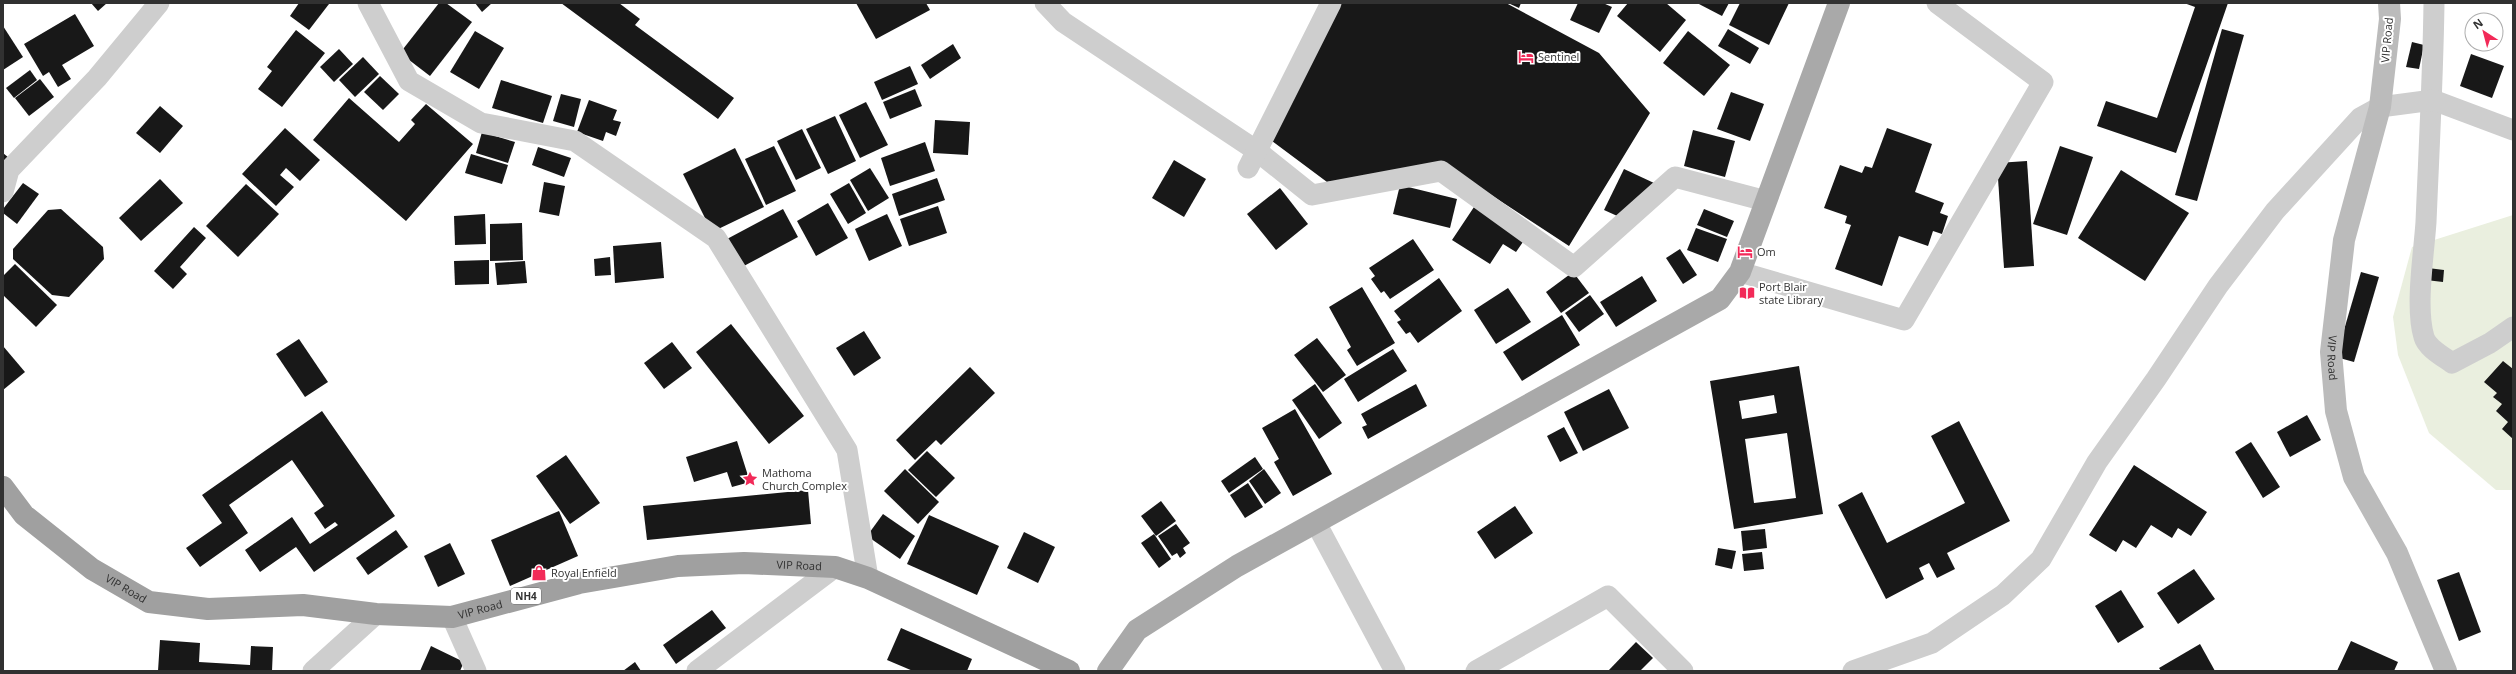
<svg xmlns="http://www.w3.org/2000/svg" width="2516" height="674" font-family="'Open Sans',sans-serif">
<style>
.green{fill:#eaefdf}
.building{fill:#181818;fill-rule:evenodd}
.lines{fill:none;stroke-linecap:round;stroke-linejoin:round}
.minor{stroke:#cecece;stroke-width:21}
.secondary{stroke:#bbb;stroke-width:22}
.primary{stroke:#a9a9a9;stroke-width:22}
.trunk{stroke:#a0a0a0;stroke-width:22}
.labels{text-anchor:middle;stroke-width:4;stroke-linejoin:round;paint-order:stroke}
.shield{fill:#fff;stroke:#6f6f6f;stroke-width:1}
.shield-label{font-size:10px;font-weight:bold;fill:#313131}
.street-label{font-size:11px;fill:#313131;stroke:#fff}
.poi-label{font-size:11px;fill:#313131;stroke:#fff;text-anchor:start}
</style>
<rect width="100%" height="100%" fill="#fff"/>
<polygon class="green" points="2513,215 2513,490 2496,490 2429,433 2398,355 2393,317 2412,247"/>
<g class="building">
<polygon points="91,3 107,3 98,11"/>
<polygon points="299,3 327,3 329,4 309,30 290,16"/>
<polygon points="439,3 446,3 472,22 430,76 400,53"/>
<polygon points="475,3 492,3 482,12"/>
<polygon points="561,3 619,3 640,19 635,25 734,98 718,119"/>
<polygon points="856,3 926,3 930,10 876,39"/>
<polygon points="1340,3 1506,3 1599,53 1650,113 1569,246 1450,168 1327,182 1272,141"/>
<polygon points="1508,3 1521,3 1519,8"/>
<polygon points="1578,3 1603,3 1612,7 1599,33 1570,20"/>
<polygon points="1628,3 1666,3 1686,20 1660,52 1617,16"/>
<polygon points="1697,3 1729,3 1722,16"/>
<polygon points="1740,3 1789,3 1769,45 1729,25"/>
<polygon points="2184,3 2228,3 2176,153 2097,126 2106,101 2157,118 2195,7"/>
<polygon points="75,14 94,46 62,65 71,79 58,87 49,72 43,76 24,44"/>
<polygon points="3,26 23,57 3,70"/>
<polygon points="1728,29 1759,48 1750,64 1718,46"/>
<polygon points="2222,29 2244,35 2197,201 2175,195"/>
<polygon points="296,30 325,53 282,107 258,89 272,71 267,67"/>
<polygon points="475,31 504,48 479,89 450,72"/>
<polygon points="1688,31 1730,65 1704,96 1663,63"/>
<polygon points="2412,42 2424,45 2419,69 2406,67"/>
<polygon points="953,44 961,58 930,79 921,65"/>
<polygon points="339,49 353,64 334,82 320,67"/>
<polygon points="2471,54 2504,66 2492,98 2460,86"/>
<polygon points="363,57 379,74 355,97 339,80"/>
<polygon points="910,66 918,84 882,100 874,82"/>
<polygon points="30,70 37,80 14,98 6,88"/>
<polygon points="380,76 399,94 383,110 364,92"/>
<polygon points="40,79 54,97 29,116 15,98"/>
<polygon points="501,80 552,96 543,123 492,108"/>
<polygon points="915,89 922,106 890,119 883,102"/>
<polygon points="1731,92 1764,104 1750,141 1717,129"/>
<polygon points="561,94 581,99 574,127 553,121"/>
<polygon points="349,98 399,142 415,124 411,120 426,104 473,144 406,221 313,140"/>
<polygon points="589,100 617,110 613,120 621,122 616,136 606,132 603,141 577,132"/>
<polygon points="866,102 888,145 860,158 839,115"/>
<polygon points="160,106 183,126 160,153 136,133"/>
<polygon points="835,116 856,161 828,174 806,129"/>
<polygon points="935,120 970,122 968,155 933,153"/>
<polygon points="285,128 320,160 300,181 286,168 280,175 294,187 276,206 242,174"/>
<polygon points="1887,128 1932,144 1915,192 1944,203 1940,213 1948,216 1942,234 1933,231 1928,246 1899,236 1882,286 1835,269 1851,225 1845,223 1847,216 1824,208 1840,165 1862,173 1865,166 1872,168"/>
<polygon points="802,129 821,168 796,180 777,141"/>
<polygon points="1693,130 1735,141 1725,177 1684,166"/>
<polygon points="482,132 515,142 508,163 476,153"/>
<polygon points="925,142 935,171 890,186 881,158"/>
<polygon points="774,146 796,191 766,205 745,159"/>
<polygon points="2060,146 2093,157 2067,235 2033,224"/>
<polygon points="538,147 571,158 564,177 532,165"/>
<polygon points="735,148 764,207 712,232 683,174"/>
<polygon points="3,153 9,158 3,169"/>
<polygon points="471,154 508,165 502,184 465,173"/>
<polygon points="1174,160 1206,179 1184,217 1152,198"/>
<polygon points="2027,161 2034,266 2004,268 1997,163"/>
<polygon points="870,168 889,198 868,211 850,180"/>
<polygon points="1624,169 1654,183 1635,224 1604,210"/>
<polygon points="2121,170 2189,213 2145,281 2078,238"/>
<polygon points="937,178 945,200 899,216 892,194"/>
<polygon points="160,179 183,203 141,241 119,218"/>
<polygon points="544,182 565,186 559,216 539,212"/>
<polygon points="23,183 39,194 17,224 3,213 3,209"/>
<polygon points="849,183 866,213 848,224 830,194"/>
<polygon points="246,184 279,214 238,257 206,226"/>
<polygon points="1400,185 1457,199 1450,228 1393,214"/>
<polygon points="1280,188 1308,224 1276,250 1247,214"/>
<polygon points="828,203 848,238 816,256 797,221"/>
<polygon points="938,206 947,233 909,246 900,219"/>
<polygon points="1474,207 1525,239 1516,252 1503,244 1490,264 1452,240"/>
<polygon points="61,209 103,247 104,259 69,297 52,295 13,259 13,249 48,210"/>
<polygon points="783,209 798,237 742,267 727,239"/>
<polygon points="1704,209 1734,221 1727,237 1697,225"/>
<polygon points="485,214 486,244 455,245 454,216"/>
<polygon points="887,214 902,246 869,261 855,229"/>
<polygon points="522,223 523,260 490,261 490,224"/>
<polygon points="194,227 206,238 180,267 187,274 173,289 154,271"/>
<polygon points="1696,228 1727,239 1718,262 1687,250"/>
<polygon points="1413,239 1434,270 1390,299 1384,291 1381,293 1371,279 1375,276 1369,268"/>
<polygon points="661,242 664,278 615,283 613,246"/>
<polygon points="1680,249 1697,275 1683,284 1666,258"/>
<polygon points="610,257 611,275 595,276 594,259"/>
<polygon points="489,260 489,284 455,285 454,261"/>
<polygon points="525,261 527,283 497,285 495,263"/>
<polygon points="15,264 57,305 36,327 3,295 3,276"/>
<polygon points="2428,268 2444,270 2443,282 2426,280"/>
<polygon points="1573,272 1589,293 1561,313 1546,292"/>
<polygon points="2361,272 2379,277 2354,362 2336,357"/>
<polygon points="1642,276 1657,301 1616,327 1600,302"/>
<polygon points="1439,278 1462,311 1418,343 1410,332 1406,334 1397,322 1401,320 1394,311"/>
<polygon points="1362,287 1395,343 1357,366 1347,350 1351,347 1329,307"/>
<polygon points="1508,288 1531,322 1496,344 1474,310"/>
<polygon points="1590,295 1604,314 1579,332 1565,313"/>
<polygon points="1562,315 1580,345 1522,381 1503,352"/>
<polygon points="731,324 804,416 769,444 696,352"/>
<polygon points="864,331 881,358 854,376 836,348"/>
<polygon points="1317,338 1346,375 1323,392 1294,355"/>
<polygon points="299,339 328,382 305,397 276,354"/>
<polygon points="672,342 692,368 664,389 644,363"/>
<polygon points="3,346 25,372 3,390"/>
<polygon points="1393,349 1407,371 1358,402 1344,379"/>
<polygon points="2503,361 2513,369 2513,439 2502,429 2508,422 2496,411 2502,404 2493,397 2497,393 2484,382"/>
<path d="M1799,366L1823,514L1734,529L1710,381ZM1774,395L1777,413L1742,419L1739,401ZM1787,433L1796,498L1754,503L1745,439Z"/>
<polygon points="970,367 995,393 941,445 936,440 915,460 896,440"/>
<polygon points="1315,384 1342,423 1319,439 1292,400"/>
<polygon points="1416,384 1427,406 1368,439 1362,427 1367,425 1361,414"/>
<polygon points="1609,389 1629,428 1583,451 1564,412"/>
<polygon points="1295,409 1332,474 1293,496 1274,462 1279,459 1262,428"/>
<polygon points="322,411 395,516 314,572 296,547 260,572 245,550 292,517 310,544 338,525 335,522 325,529 314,513 324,506 292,460 229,505 248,533 200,567 186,548 222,523 202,495"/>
<polygon points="2307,415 2321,440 2290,457 2277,432"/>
<polygon points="1959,421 2010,521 1947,553 1955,569 1937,578 1929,563 1919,568 1924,579 1886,599 1838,505 1862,492 1887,543 1965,503 1931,436"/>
<polygon points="1564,427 1578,453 1560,462 1547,436"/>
<polygon points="737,441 750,482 732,487 727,472 694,482 686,457"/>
<polygon points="2251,442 2280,487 2263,498 2235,452"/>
<polygon points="927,451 955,478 936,497 908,470"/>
<polygon points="566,455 600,503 570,524 536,476"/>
<polygon points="1255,457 1263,469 1229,493 1221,481"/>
<polygon points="2134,465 2207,512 2191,536 2178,528 2172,538 2151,525 2136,548 2123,540 2116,552 2089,535"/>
<polygon points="905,469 939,502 918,524 884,491"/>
<polygon points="1264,469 1281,493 1265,504 1249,481"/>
<polygon points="1248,483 1263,507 1245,518 1230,495"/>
<polygon points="808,490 811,524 647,540 643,506"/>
<polygon points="1161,501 1176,521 1156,536 1141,516"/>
<polygon points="1515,506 1533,533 1495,559 1477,532"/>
<polygon points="559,511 578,556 510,586 491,540"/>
<polygon points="883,514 915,536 900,559 867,536"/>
<polygon points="929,515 999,546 977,595 907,564"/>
<polygon points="1176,524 1190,543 1183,548 1186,553 1180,558 1177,553 1172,556 1158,536"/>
<polygon points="1765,529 1767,548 1743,551 1741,531"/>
<polygon points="396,530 408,547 368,575 356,558"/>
<polygon points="1024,532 1055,547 1038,583 1007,568"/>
<polygon points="1154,534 1171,559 1159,568 1141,543"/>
<polygon points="450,543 465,574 438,587 424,556"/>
<polygon points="1718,548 1736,551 1732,569 1715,565"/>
<polygon points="1762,552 1764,569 1744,571 1742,554"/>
<polygon points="2194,569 2215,599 2178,624 2157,593"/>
<polygon points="2459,572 2481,632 2459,641 2437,580"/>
<polygon points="2121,590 2144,627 2118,643 2095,606"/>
<polygon points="712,610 726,628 676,664 663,645"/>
<polygon points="901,628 972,659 967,671 913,671 887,660"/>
<polygon points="160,640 200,643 199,662 250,665 251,646 273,647 272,671 158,671"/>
<polygon points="2351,641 2398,662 2394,671 2337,671"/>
<polygon points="1636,642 1653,658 1640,671 1608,671"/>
<polygon points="2200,644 2215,671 2161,671 2159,668"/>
<polygon points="431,646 464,662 460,671 420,671"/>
<polygon points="635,662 641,671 623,671"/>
</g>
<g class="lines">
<g class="minor">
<polyline points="368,3 409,81 481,123 575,141 716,238 847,450 868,578"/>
<polyline points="1045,3 1063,22 1257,151 1312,195 1441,171 1574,267 1675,177 1766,201"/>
<path d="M2434,3C2433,76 2429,149 2426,222C2424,253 2415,308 2424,337C2427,348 2444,357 2452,363L2490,343L2513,327"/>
<polyline points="1248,168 1331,3"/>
<polyline points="3,192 9,170 97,78 159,3"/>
<polyline points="1740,272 1904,320 2043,82 1937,3"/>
<polyline points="1316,523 1395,671"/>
<polyline points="452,617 476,671"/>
<polyline points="313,671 376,614"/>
<polyline points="697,671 835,567"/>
<polyline points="1476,671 1608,596 1683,671"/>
<polyline points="1853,671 1932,643 2003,595 2041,559 2097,462 2156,379 2218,286 2275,211 2360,118 2380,107 2433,100 2513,130"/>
</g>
<path class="secondary" id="s1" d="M2389,3L2390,19L2380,107L2344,240L2331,352L2336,411L2354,477L2397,553L2446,671"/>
<polyline class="primary" points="1108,671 1137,630 1237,566 1720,299 1740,272 1839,3"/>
<path class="trunk" id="s2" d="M3,487L24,515L92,569L149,602L208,609L303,605L376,614L452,617L579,583L678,566L744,563L835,567L868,578L1069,671"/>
</g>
<defs>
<g id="hotel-bare" transform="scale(1.2)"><path d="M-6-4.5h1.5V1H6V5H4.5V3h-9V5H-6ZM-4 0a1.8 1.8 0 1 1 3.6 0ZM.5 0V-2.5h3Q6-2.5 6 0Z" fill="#f22a58" stroke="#fff" stroke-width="2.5" paint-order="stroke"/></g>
<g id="library-bare" transform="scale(1.2)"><path d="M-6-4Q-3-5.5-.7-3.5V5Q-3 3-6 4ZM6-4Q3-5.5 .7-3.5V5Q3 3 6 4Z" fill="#f22a58" stroke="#fff" stroke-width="2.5" paint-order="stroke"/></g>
<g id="sight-bare" transform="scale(1.2)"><path d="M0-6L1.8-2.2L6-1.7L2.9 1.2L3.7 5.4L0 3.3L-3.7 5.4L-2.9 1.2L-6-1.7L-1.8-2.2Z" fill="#f22a58" stroke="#fff" stroke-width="2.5" paint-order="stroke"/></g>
<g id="shop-bare" transform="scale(1.2)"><path d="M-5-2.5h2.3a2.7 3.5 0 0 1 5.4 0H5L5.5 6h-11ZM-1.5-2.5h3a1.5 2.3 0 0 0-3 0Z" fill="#f22a58" stroke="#fff" stroke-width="2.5" paint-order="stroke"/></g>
</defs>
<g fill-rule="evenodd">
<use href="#hotel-bare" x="1526" y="57"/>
<use href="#hotel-bare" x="1745" y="252"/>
<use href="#library-bare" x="1747" y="293"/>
<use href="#sight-bare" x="750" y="479"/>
<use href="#shop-bare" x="539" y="573"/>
</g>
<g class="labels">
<rect class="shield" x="511" y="588" width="30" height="16" rx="3"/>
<g class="shield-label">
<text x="526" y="600">NH4</text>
</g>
<g class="street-label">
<text transform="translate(2387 40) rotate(-85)" y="4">VIP Road</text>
<text dy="4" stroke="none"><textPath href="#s1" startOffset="361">VIP Road</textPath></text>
<text dy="4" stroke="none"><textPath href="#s2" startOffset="845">VIP Road</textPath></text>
<text dy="4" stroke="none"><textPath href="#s2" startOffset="161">VIP Road</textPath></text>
<text dy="4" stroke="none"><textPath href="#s2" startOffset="521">VIP Road</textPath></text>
</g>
<g class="poi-label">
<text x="1538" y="61">Sentinel</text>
<text x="1757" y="256">Om</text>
<text x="1759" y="291">Port Blair<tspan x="1759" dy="13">state Library</tspan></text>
<text x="762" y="477">Mathoma<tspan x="762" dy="13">Church Complex</tspan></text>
<text x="551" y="577">Royal Enfield</text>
</g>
</g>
<rect width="2516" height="674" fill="none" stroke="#313131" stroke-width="8"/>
<g transform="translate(2484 32) rotate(324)"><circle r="19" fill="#ffffff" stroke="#adadad"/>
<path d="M0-3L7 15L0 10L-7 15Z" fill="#f22a58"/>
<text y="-6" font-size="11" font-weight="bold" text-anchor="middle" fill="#313131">N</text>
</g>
</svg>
